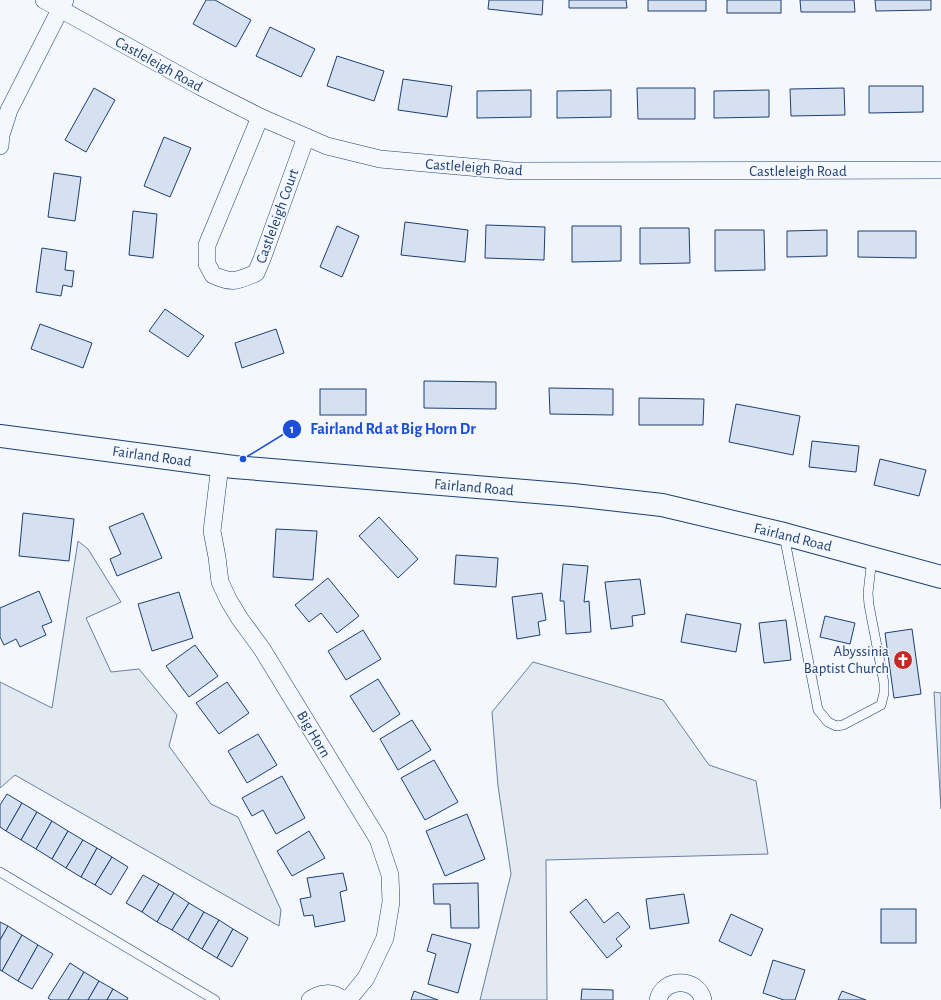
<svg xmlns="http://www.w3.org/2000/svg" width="941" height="1000" font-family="'Alegreya Sans',sans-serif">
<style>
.green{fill:#e3e9f0;stroke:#687fa3}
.building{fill:#d5e0f0;stroke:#1d3f73}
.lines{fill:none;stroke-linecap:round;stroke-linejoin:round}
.lane-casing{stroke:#1d3f73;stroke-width:10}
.street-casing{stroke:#1d3f73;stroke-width:18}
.secondary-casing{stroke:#1d3f73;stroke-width:24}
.lane{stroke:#f4f7fb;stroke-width:9}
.street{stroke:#f4f7fb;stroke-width:17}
.secondary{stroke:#f4f7fb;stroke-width:22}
.labels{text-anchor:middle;stroke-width:3;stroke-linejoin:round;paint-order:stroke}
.street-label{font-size:15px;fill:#1d3f73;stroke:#f4f7fb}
.poi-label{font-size:15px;fill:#1d3f73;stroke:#f4f7fb;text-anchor:end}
.leader{fill:none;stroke:#1d4ed8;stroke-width:1.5}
.callout-dot{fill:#1d4ed8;stroke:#f4f7fb;stroke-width:1.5}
.mark-label{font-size:12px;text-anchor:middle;font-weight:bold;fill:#fff}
.callout-label{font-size:16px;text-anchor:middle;font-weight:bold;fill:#1d4ed8;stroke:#f4f7fb;stroke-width:3;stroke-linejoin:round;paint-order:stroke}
</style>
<rect width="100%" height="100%" fill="#f4f7fb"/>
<g class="green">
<polygon points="78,541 88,549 121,602 86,618 111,672 139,669 177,715 169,746 211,804 238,817 281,910 279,926 15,775 0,788 0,682 52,708"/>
<polygon points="533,662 663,700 709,765 756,781 768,854 546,860 547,1000 480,1000 511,874 498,786 492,712"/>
<polygon points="934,692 941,693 941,809"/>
</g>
<g class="building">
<polygon points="206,0 215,0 251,20 236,47 193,24"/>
<polygon points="489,0 543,0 542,15 488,9"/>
<polygon points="569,0 626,0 627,8 569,8"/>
<rect x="648" y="0" width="58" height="11"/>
<rect x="727" y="0" width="54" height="13"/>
<polygon points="800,0 854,0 855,12 801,12"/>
<polygon points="875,0 931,0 931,10 876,11"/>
<polygon points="270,27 315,49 301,77 256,56"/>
<polygon points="337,56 384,71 374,101 327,86"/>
<polygon points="403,79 452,86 447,117 398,110"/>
<polygon points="869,86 923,86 923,112 869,113"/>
<polygon points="94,88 115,100 86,152 65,140"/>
<polygon points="637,88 695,88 695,119 638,119"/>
<polygon points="844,88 845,115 791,116 790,89"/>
<polygon points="531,90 531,117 477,118 477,91"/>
<polygon points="611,90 611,117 557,118 557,91"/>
<polygon points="769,90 769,117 714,118 714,91"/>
<polygon points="164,137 191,148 170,197 144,186"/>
<polygon points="54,173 81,177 75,221 48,217"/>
<polygon points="133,211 157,214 153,258 129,255"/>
<polygon points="405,222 468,230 465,262 401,255"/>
<polygon points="486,225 545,227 544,260 485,258"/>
<polygon points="337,226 359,236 342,277 320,267"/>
<polygon points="572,226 621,226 621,261 572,262"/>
<polygon points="640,228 689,228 690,263 640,264"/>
<polygon points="715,230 764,230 765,270 715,271"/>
<polygon points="827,230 827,256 787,257 787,231"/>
<polygon points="858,231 916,231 916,258 858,257"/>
<polygon points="42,248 67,252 65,270 74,271 72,287 63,285 61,296 36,292"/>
<polygon points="165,309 204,336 188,357 149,331"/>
<polygon points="40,324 92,343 83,368 31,349"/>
<polygon points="276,329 284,353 242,368 235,343"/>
<polygon points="424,381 496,382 496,409 424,408"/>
<polygon points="549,388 613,389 613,415 550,414"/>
<rect x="320" y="389" width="46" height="26"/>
<polygon points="639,398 704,399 703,425 639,425"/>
<polygon points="736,404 800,416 793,455 729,442"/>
<polygon points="812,441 859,446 856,472 809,467"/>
<polygon points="880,459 926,470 919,496 874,485"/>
<polygon points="23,513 74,519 69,561 19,556"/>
<polygon points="143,513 162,558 117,576 110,559 121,554 109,527"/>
<polygon points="379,517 418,559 398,578 359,536"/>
<polygon points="276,529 317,531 313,580 273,577"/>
<polygon points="456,555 498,558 496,587 454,584"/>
<polygon points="563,564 588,566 584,602 589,601 591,632 566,634 564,601 560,601"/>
<polygon points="328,578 359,616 337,633 321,613 309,622 295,605"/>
<polygon points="640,579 645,614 632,616 633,626 611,629 605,582"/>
<polygon points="39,591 52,622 42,626 46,635 20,647 16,639 4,645 0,637 0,608"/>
<polygon points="179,592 193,638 152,651 138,604"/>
<polygon points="542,593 546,620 538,622 540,635 517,639 512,597"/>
<polygon points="686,614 741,624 736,652 681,642"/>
<polygon points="825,616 855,623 850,644 820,637"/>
<polygon points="786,620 791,660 764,663 759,623"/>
<polygon points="912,629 921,694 894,698 885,633"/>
<polygon points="363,630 381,659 346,680 328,651"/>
<polygon points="195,645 218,676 189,697 166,666"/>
<polygon points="378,679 400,714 373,732 350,696"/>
<polygon points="227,682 249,713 219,734 196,703"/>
<polygon points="412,720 431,750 398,770 380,739"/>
<polygon points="258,734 277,765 247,783 228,751"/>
<polygon points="434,760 458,802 425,820 401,778"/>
<polygon points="282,776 305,818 276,834 263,810 252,816 242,798"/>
<polygon points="7,794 22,803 6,831 0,827 0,805"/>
<polygon points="22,803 37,812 21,840 6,831"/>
<polygon points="37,812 52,821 36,849 21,840"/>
<polygon points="467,814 485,859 445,876 426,831"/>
<polygon points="52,821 68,831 52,859 36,849"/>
<polygon points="68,831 83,840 66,868 52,859"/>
<polygon points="309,831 325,858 292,876 277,851"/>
<polygon points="83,840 97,848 81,877 66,868"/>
<polygon points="97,848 112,857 95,885 81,877"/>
<polygon points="112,857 128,867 111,895 95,885"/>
<polygon points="343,873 347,890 340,892 345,921 315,927 313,915 304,916 300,899 311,897 307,878"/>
<polygon points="143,875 159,884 142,912 126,903"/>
<polygon points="478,883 479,928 451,928 450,904 434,904 433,884"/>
<polygon points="159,884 174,893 157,922 142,912"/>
<polygon points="174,893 189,903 172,930 157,922"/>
<polygon points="684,894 689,923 650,929 646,899"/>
<polygon points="586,899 604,923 618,912 630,927 616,939 622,946 607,958 570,912"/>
<polygon points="189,903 204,912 188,940 172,930"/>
<rect x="881" y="909" width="35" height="34"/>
<polygon points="204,912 219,920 202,949 188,940"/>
<polygon points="731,914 763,929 751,956 719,941"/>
<polygon points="219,920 233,929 217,958 202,949"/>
<polygon points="0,922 8,926 0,940"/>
<polygon points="8,926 22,935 2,971 0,970 0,940"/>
<polygon points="233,929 248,938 232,967 217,958"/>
<polygon points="432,934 471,944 458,993 428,984 436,954 427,951"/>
<polygon points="22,935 38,945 18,981 2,971"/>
<polygon points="38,945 53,954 32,989 18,981"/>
<polygon points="773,960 805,970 795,1000 784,1000 763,993"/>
<polygon points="70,963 84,972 68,1000 51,1000 48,998"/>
<polygon points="84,972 99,981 88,1000 68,1000"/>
<polygon points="99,981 113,989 107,1000 88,1000"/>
<polygon points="113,989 128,998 127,1000 107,1000"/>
<polygon points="582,989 613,990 613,1000 581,1000"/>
<polygon points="414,991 438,1000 411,1000"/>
<polygon points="842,991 866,1000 838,1000"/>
</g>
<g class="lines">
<g class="lane-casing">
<g id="lane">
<polyline points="784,535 818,710 828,722 836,726 843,725 881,705 884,693 884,683 869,605 868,593 872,558"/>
<polyline points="0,872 215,1000"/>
</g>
</g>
<g class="street-casing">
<g id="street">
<polyline points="44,0 201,87 260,117 327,146 380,159 514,171 941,170"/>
<path d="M260,117L207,245V264L213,275C233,284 237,281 256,273L262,259L306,137"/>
<polyline points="0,146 1,135 9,110 65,0"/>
<polyline points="220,465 212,531 217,557 220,582 229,601 240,619 262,649 378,839 390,875 391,902 385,938 366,978 348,1000"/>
<path d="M310,1000C320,992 333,991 343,1000"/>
<path d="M658,1000C663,977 698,977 703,1000"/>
</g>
</g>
<g class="secondary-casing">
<polyline id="secondary" points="0,436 234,467 573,495 662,505 784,534 941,577"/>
</g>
<use href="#lane" class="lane"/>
<use href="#street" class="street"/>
<use href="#secondary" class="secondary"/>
</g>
<defs>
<g id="church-disc" transform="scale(1)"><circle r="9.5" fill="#c62828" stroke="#f4f7fb"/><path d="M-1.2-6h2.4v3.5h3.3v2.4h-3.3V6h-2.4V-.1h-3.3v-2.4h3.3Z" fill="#fff"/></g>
</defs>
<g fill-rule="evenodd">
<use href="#church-disc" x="903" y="660"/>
</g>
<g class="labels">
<g class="street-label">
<text transform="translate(159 64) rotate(29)" y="5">Castleleigh Road</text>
<text transform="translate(474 167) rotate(4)" y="5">Castleleigh Road</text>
<text x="798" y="176">Castleleigh Road</text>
<text transform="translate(277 216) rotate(-70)" y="5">Castleleigh Court</text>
<text transform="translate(152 456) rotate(8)" y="5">Fairland Road</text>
<text transform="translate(474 487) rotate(5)" y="5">Fairland Road</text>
<text transform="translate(793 537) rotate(14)" y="5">Fairland Road</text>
<text transform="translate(314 734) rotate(59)" y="5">Big Horn</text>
</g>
<g class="poi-label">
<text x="889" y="656">Abyssinia<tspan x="889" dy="17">Baptist Church</tspan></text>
</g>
</g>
<path class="leader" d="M243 459L292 429"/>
<g class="callout-dot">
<circle cx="243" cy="459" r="4"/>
<circle cx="292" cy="429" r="10"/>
</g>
<g class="mark-label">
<text x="292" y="433">1</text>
</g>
<g class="callout-label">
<text x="393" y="434">Fairland Rd at Big Horn Dr</text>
</g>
</svg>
